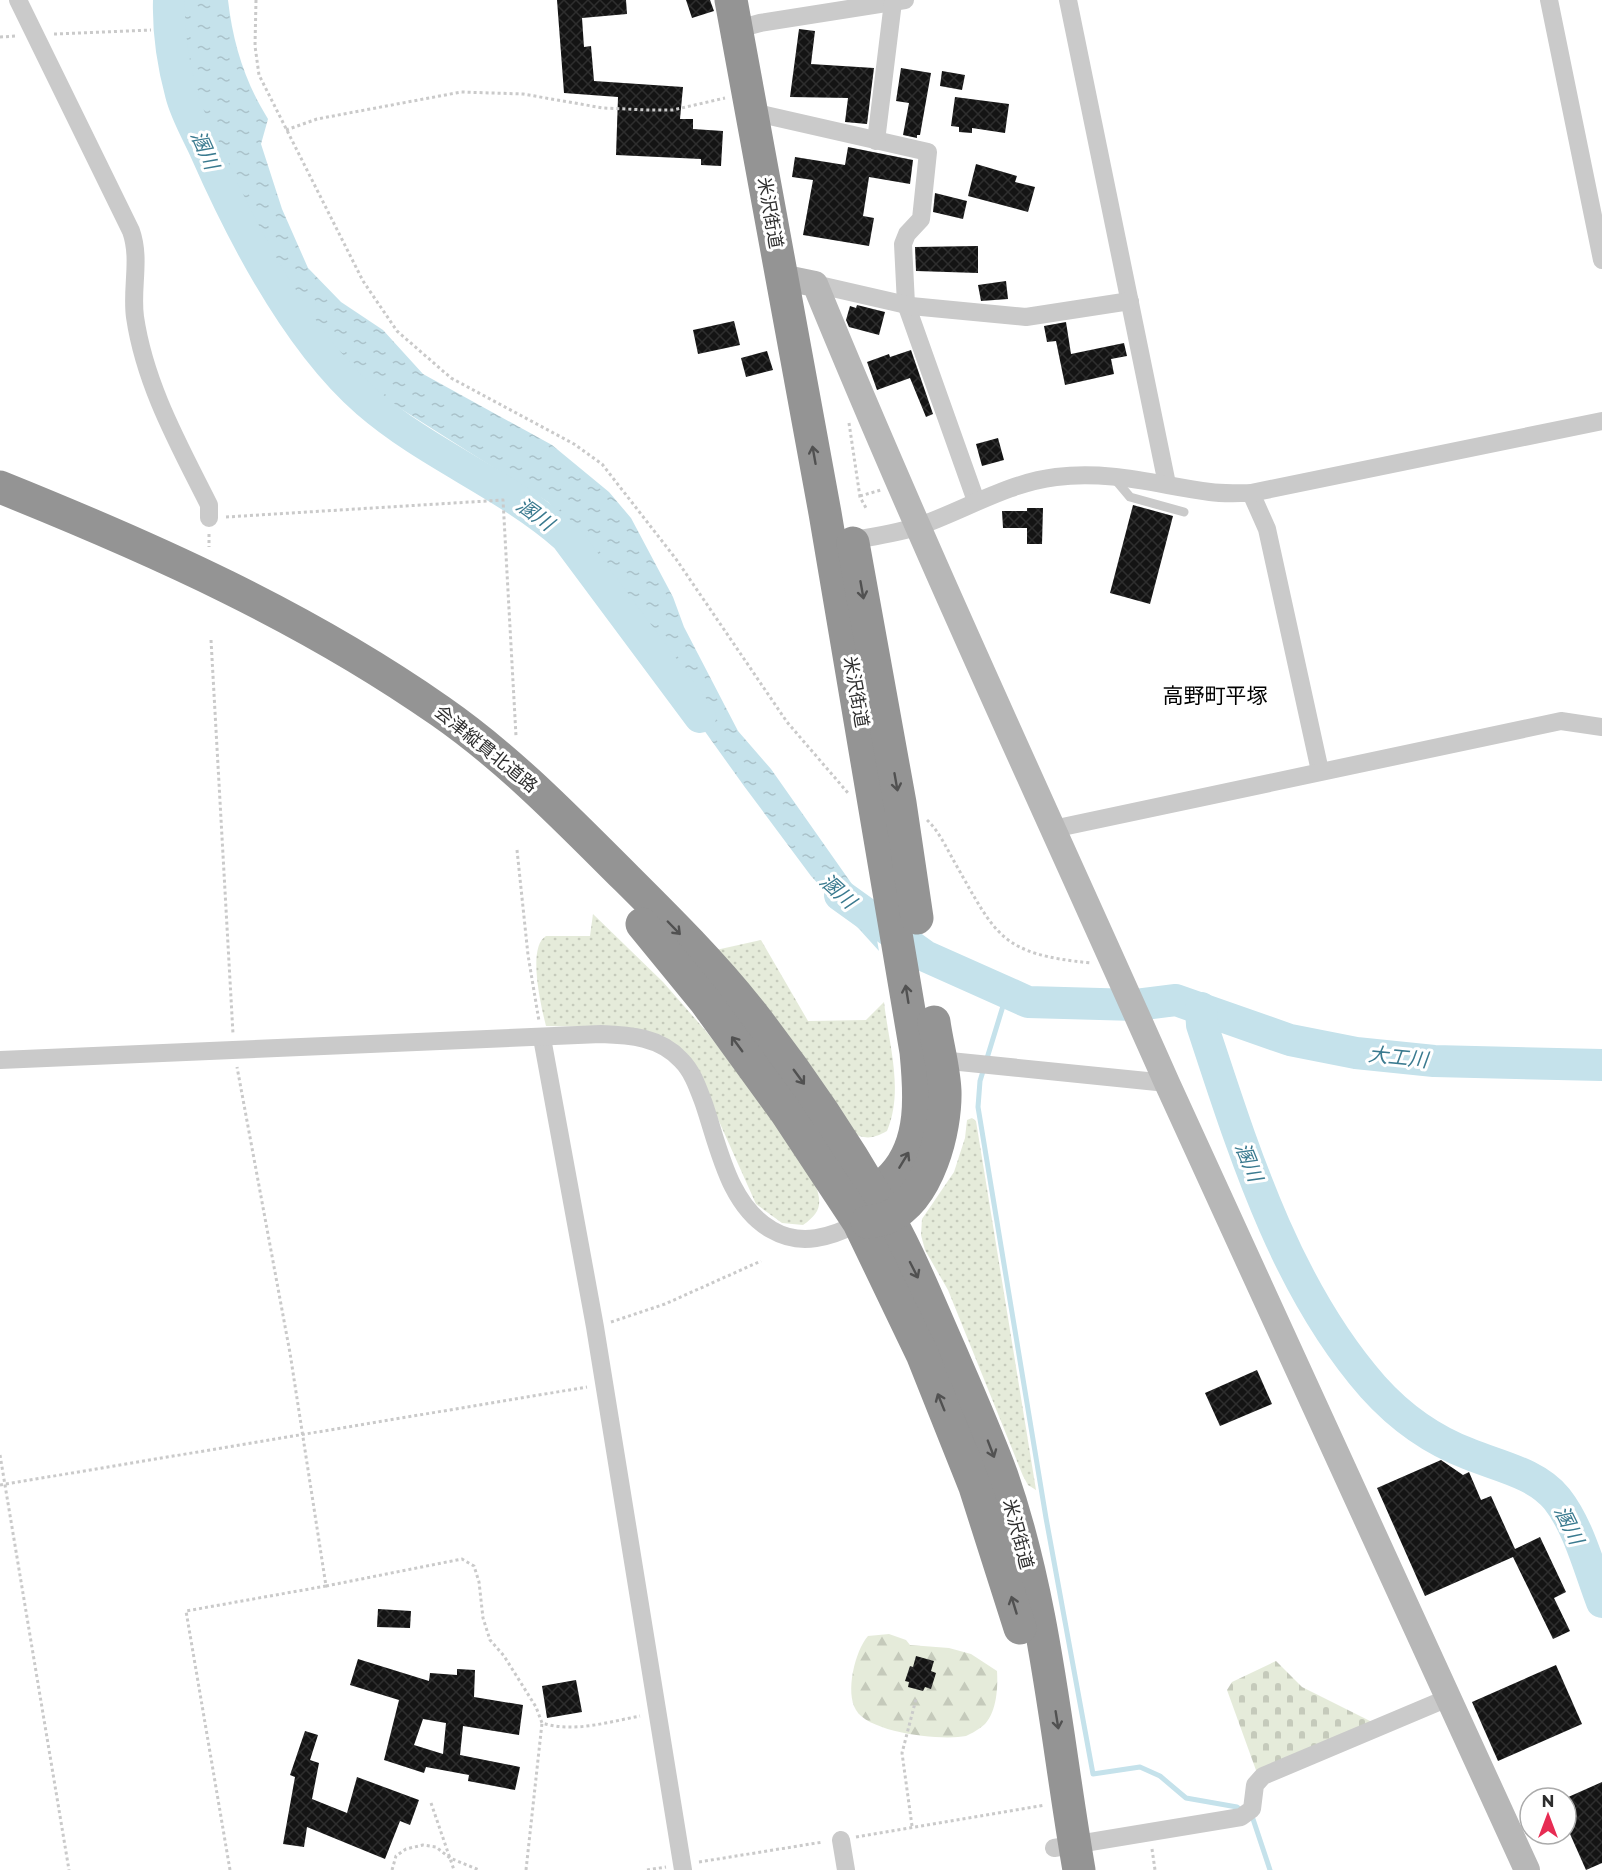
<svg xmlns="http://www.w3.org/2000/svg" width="1602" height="1870" font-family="Montserrat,'Noto Sans JP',sans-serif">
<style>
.grass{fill:url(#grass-dots)}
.forest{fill:url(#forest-firs)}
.cemetery{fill:url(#cemetery-stones)}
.water{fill:url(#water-ripples)}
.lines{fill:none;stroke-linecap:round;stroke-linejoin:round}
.stream{stroke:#c5e2eb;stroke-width:5}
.river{stroke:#c5e2eb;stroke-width:32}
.building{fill:url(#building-cross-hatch);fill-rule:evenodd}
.path{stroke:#cacaca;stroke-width:3;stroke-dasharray:3 3;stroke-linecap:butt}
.lane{stroke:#cacaca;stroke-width:9}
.street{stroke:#cacaca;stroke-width:18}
.secondary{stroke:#b7b7b7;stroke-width:26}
.highway{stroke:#949494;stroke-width:33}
.oneway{stroke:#515151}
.labels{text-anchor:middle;stroke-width:6;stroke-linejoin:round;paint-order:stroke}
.street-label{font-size:18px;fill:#2d2d2d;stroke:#fff}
.water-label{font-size:20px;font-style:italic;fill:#3a7a8f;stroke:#fff}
.quarter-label{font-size:21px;fill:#000;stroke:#fff}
</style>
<defs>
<pattern id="grass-dots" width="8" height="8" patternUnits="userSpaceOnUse" patternTransform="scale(1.5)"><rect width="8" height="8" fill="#e5ebda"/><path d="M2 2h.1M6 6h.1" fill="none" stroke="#c5cabb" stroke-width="1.8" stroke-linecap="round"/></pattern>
<pattern id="forest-firs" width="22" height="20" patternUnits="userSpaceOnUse" patternTransform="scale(1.5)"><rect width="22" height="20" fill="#e5ebda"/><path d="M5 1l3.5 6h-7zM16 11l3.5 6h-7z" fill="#c5cabb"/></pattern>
<pattern id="cemetery-stones" width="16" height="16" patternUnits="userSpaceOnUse" patternTransform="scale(1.5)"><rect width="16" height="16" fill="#e5ebda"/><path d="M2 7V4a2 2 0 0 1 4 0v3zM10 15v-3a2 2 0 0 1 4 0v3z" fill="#c5cabb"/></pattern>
<pattern id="water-ripples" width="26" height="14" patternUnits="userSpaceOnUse" patternTransform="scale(1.5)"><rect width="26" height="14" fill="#c5e2eb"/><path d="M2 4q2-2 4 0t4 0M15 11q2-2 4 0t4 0" fill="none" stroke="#aac2ca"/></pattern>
<pattern id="building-cross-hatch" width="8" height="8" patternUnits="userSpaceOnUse" patternTransform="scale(1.5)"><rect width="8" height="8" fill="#141414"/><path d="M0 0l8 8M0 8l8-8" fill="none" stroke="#2e2e2e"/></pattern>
</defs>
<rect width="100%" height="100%" fill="#fff"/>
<g class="grass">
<path d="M593,914L663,982L705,1030L757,1096L815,1184C823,1204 820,1213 803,1225L782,1223L756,1204L692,1061L600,1027L546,1026C541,1006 527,947 546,936H590Z"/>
<path d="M761,940L808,1021L866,1020L884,1002C889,1046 904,1090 887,1131C871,1140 864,1139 848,1131L716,950Z"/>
<polygon points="972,1118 976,1121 1036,1490 1028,1485 1023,1476 948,1290 925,1250 921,1235 922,1219 954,1172 965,1138 967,1120"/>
</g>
<path class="forest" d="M889,1634L906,1640L910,1645L949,1648L971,1654L997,1671C998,1687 997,1711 985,1724C981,1728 971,1734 966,1736C942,1741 869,1733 856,1710C845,1692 855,1651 868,1636Z"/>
<polygon class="cemetery" points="1276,1661 1302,1687 1374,1723 1257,1773 1227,1690 1232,1682"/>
<path class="water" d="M182,0H228C233,44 245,82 268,119L261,144L282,209L308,268L341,302L383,330L423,374L552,445L609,492L631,518L673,597L684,627L738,731L771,769L854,887L871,907L879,951L811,876L744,786L686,705L649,632L579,535L548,502L379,395L349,371L313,327L294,297L198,110L180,35Z"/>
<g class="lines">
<g class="stream">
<polyline points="1007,993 980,1081 978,1107 1046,1518 1093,1774 1140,1767 1160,1776 1186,1798 1237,1807 1242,1811"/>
<polyline points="1249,1816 1253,1819 1270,1870"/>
</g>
<g class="river">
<path d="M169,0C168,32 173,64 181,94C186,114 198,134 206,152C243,236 298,342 367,402C428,455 506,484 566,537L700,717"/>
<polyline points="840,895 925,956 1028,1002 1136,1005 1176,1000 1290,1040 1356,1053 1434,1061 1602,1065"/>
<path d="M1201,1008L1202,1025C1243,1149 1285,1287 1373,1387C1399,1416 1432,1440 1469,1454C1498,1466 1536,1473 1557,1499C1579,1527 1589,1568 1602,1602"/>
</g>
</g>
<g class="building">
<polygon points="557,0 626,0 627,14 582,18 584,47 591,46 594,81 683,87 680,119 693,119 693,129 723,131 721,166 701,165 701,159 616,155 618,97 564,93"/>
<polygon points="686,0 710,0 714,11 692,18"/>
<polygon points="799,29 815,31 811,64 874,68 867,124 845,122 848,98 790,97"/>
<polygon points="901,68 931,73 920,135 917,135 917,138 903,135 909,103 896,101"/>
<polygon points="942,71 965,75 962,90 940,86"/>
<polygon points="955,97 1009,104 1005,133 972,128 972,133 959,132 959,127 951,126"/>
<polygon points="848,147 913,160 910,184 869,177 863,216 874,218 869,246 803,235 813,180 792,177 795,157 845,165"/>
<polygon points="976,164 1017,176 1015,182 1035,187 1028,212 968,196"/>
<polygon points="935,193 967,201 963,219 933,212"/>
<polygon points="978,246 978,273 916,271 915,247"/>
<polygon points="1006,281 1008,299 981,301 978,285"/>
<polygon points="857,305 885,312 879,335 849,327 846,320 850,306 856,308"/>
<polygon points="734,321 740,345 698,354 693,330"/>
<polygon points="1066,322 1071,354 1124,343 1127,356 1111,359 1114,374 1065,385 1056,341 1047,342 1044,326"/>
<polygon points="911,350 933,414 926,417 910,378 877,390 867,362 889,354 890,357"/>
<polygon points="767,351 773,370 746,377 741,358"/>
<polygon points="998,438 1004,460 982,466 976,444"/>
<polygon points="1133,505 1173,516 1150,604 1110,593"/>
<polygon points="1027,508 1043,508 1042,544 1027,544 1027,528 1003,528 1002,511 1027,511"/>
<polygon points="1257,1370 1272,1404 1220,1426 1205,1393"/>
<polygon points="1441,1460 1463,1475 1469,1472 1481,1500 1491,1496 1515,1549 1540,1537 1566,1592 1554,1598 1570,1631 1553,1639 1513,1557 1425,1596 1377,1488"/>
<polygon points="378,1609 411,1611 410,1628 377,1627"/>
<polygon points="916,1656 934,1661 931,1671 936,1673 931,1689 925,1687 923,1691 908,1687 909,1682 905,1681 910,1666 913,1667"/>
<path d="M358,1659L429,1681L430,1673L457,1675V1669L475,1670L474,1697L523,1705L519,1735L463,1726L460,1755L520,1767L515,1790L468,1781L469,1775L426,1767L424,1773L384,1760L399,1700L350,1685ZM423,1719L446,1723L443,1754L414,1745Z"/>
<polygon points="1556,1665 1582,1724 1498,1761 1472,1702"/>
<polygon points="576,1680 582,1712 547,1718 542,1686"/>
<polygon points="305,1731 318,1735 310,1760 319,1763 312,1799 347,1813 357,1777 419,1800 410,1825 400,1821 385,1859 307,1827 304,1847 283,1844 295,1777 290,1775"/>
<polygon points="1602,1782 1602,1863 1586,1870 1566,1825 1566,1798"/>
</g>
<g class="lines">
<g class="path">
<polyline points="256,0 255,46 259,75 363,281 397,331 451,378 574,444 602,464 676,559 787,722 848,793"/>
<polyline points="54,34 151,30"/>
<polyline points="0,37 17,36"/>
<polyline points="286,130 317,119 461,92 523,94 603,108 648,110 673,110 725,98"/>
<polyline points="849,423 860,497 866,508"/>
<polyline points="860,496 881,490"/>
<polyline points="226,517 503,500 516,736"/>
<polyline points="209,534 209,547"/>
<polyline points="211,640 233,1034"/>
<path d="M927,820C939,831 947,849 955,863C997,937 1001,954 1091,963"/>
<polyline points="517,850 528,955 539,1021"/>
<polyline points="611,1322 665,1304 761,1261"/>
<polyline points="0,1455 69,1870"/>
<polyline points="0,1485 587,1387"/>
<path d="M326,1586L462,1559L474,1566L479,1582L483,1618L490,1640L504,1656L536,1707L542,1723C574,1733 608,1722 640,1716"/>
<polyline points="431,1803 454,1870"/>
<polyline points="912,1826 902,1753 916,1699"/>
<polyline points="856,1837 1045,1805"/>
<polyline points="1152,1849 1155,1870"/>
<polyline points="699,1862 823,1842"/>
<polyline points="230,1870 186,1611 326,1586 290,1353 237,1067"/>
<polyline points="392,1870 396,1856 406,1849 423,1845 436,1847 450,1858 479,1870"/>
<polyline points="526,1870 542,1723"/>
<polyline points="647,1870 666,1867"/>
</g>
<polyline class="lane" points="1114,478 1130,497 1184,512"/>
<g class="street">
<path d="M18,0L131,231C141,259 131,288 135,317C145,385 179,445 209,505V518"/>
<polyline points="1068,0 1167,484"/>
<polyline points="1549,0 1602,260"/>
<polyline points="738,29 760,23 905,0"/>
<polyline points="752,112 928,152 921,219 907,234 903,244 906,304 976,501"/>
<polyline points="876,141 893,2"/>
<polyline points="815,284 911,306 1026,317 1130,301"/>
<polyline points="1251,493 1267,529 1320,771"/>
<path d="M843,542C868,537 896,534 919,526C965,510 1007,483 1056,477C1110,470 1158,485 1210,492C1223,494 1237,493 1251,493L1602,421"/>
<polyline points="1053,829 1561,721 1602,727"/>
<polyline points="542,1038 595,1327 683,1870"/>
<path d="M0,1060L601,1034C630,1035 660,1037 681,1060C693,1072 698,1088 704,1104C719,1148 729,1206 772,1230C801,1247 831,1237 859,1223"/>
<polyline points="940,1060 1167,1083"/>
<polyline points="841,1840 846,1870"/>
<polyline points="1054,1848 1241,1817 1252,1809 1255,1785 1263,1776 1448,1698"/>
</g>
<path class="secondary" d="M781,277L815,284C925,553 1049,817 1167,1083L1527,1870"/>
<g class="highway">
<path d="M731,0L825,513L916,1052C920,1093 924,1143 893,1176C878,1192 875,1187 865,1211"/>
<path d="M0,487C154,549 304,616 440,711C502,754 555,807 608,860C656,908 706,956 749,1010C797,1071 841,1136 880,1203C909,1251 929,1304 952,1355C969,1395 987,1435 1002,1476C1046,1603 1056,1738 1079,1870"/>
<polyline points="853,543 900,803 917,918"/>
<polyline points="642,924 705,1001 785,1111 859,1223 922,1354 975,1487 1020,1628"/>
<path d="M867,1222C874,1221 883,1220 889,1217C929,1198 946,1130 945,1091C944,1068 937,1044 934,1022"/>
</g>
</g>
<defs><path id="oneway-shaft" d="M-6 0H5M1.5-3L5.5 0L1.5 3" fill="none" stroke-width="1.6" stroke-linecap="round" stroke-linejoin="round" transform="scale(1.5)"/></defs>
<g class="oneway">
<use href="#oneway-shaft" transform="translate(814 455) rotate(-100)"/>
<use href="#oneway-shaft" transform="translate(862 590) rotate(80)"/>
<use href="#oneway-shaft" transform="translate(896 782) rotate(80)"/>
<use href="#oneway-shaft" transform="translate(674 928) rotate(46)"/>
<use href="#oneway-shaft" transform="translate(907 994) rotate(-99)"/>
<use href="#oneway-shaft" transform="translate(737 1044) rotate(-126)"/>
<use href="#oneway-shaft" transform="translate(799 1077) rotate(54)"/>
<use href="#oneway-shaft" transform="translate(904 1160) rotate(-59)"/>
<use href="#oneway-shaft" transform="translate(914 1270) rotate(63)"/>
<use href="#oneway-shaft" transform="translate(941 1402) rotate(-112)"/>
<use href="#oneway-shaft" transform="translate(991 1449) rotate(69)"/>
<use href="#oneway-shaft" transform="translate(1014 1605) rotate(-107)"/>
<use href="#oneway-shaft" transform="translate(1057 1720) rotate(81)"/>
</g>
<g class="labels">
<g class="street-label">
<text transform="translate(770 213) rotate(80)" y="6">米沢街道</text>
<text transform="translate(856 692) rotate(80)" y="6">米沢街道</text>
<text transform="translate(486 749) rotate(39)" y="6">会津縦貫北道路</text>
<text transform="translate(1018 1534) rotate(75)" y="6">米沢街道</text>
</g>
<g class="water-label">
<text transform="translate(205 150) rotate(66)" y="7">溷川</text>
<text transform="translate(535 514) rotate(36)" y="7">溷川</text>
<text transform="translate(838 891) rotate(42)" y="7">溷川</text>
<text transform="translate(1398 1057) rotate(6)" y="7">大工川</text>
<text transform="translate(1249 1162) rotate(68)" y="7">溷川</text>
<text transform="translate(1569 1525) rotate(64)" y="7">溷川</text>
</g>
<g class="quarter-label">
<text x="1215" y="703">高野町平塚</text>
</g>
</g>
<g transform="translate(1548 1816)"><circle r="28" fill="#ffffff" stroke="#ababab" stroke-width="1.5"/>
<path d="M0-4.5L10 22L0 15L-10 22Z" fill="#e72c53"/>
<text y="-9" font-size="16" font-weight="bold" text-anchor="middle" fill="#2d2d2d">N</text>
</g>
</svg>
